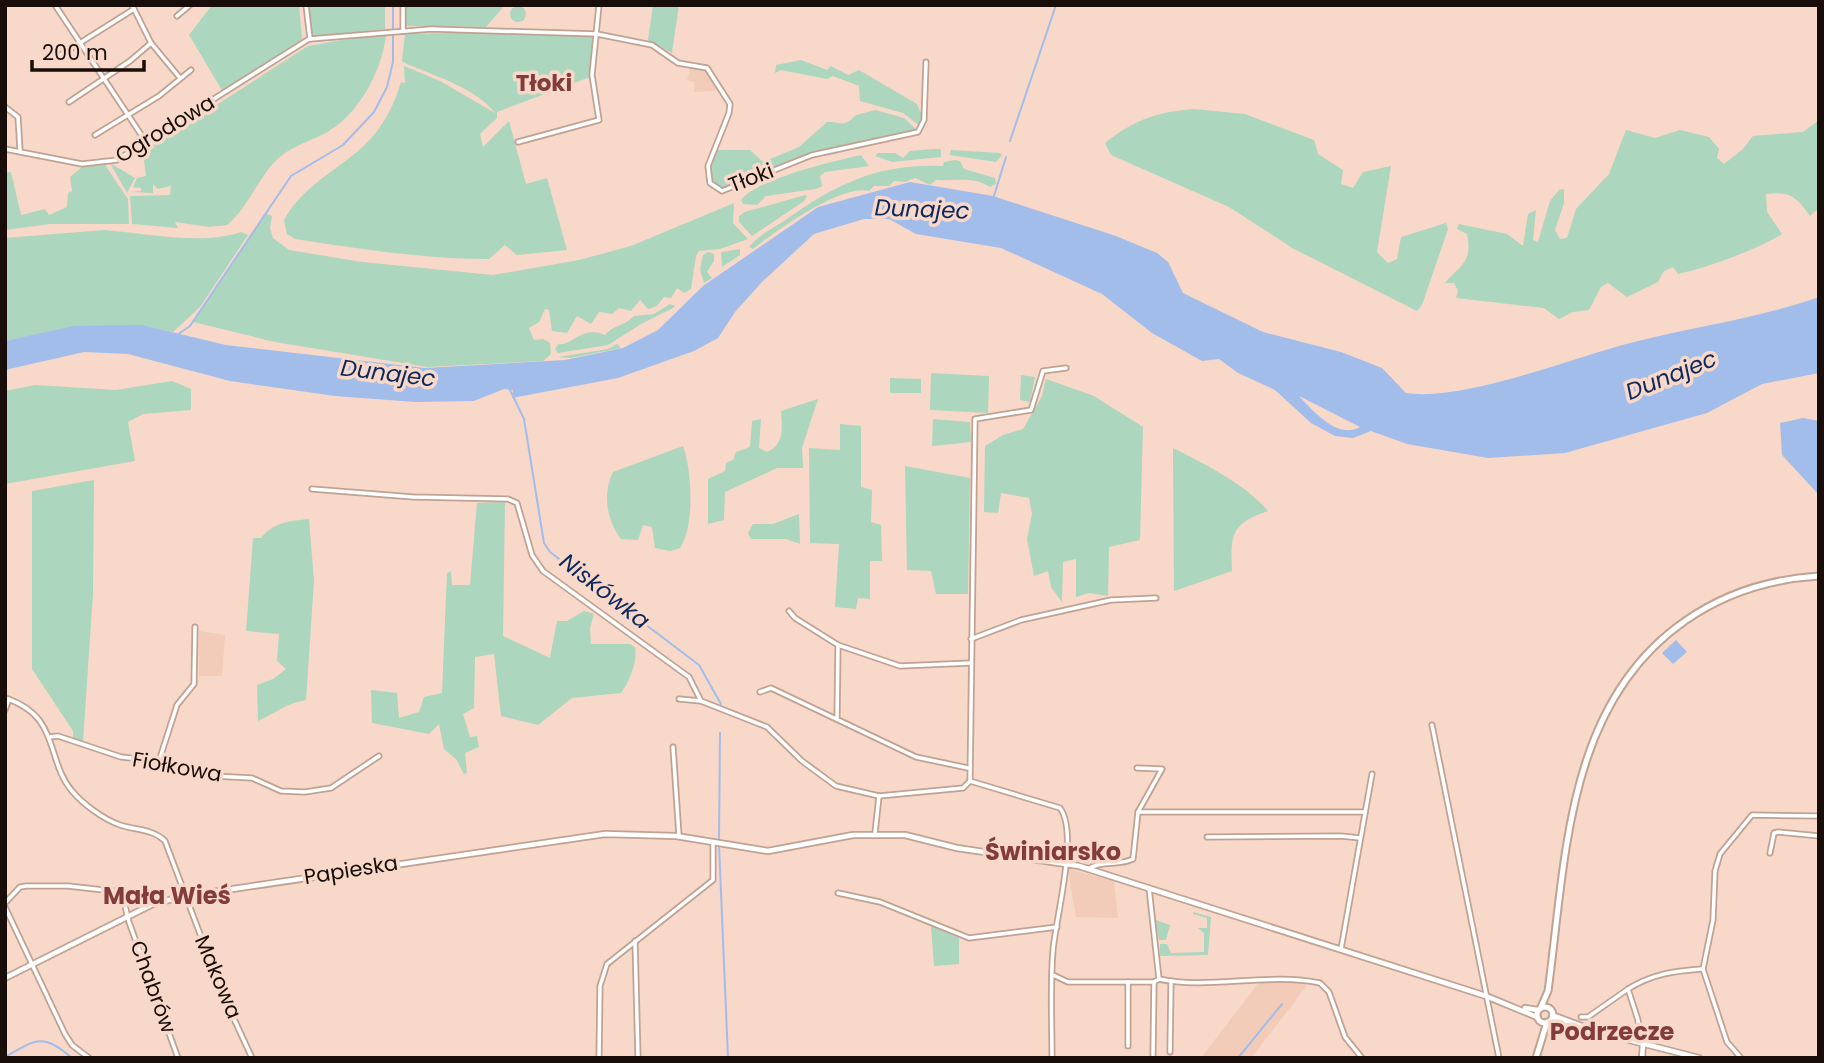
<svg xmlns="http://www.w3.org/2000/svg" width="1824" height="1063" font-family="Poppins,sans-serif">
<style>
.built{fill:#f2cbb9}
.green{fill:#acd6bd}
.water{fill:#a3bdea;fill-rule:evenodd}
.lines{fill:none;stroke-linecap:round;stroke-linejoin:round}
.stream{stroke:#a3bdea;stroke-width:2}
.street-casing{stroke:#c0a293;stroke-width:7}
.secondary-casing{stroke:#c0a293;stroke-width:8}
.primary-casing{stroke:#c0a293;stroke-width:9}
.street{stroke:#fff;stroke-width:3.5}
.secondary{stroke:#fff;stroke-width:4.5}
.primary{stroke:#fff;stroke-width:5}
.labels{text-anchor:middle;stroke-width:7;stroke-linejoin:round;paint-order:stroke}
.street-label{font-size:21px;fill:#180d08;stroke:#f8d8c9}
.neighbourhood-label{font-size:23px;font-weight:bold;fill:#843c3b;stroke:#f8d8c9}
.water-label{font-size:23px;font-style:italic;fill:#0d295e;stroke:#f8d8c9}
.quarter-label{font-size:24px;font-weight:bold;fill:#843c3b;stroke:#f8d8c9}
</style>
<rect width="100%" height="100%" fill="#f8d8c9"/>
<g class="built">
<polygon points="691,65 708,71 718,88 714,91 694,92 694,82 687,80"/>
<polygon points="199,631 225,635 222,676 199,676"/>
<polygon points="1068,869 1114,881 1118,918 1076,917"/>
<polygon points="1260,981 1304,982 1306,987 1251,1058 1201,1058"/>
</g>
<g class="green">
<polygon points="212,5 299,5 302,39 223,92 189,35"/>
<polygon points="307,5 385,5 385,29 316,37 310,31"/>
<polygon points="404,5 505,5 486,27 405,26"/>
<polygon points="653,5 679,5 672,53 648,40"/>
<circle cx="518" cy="14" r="8"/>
<path d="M488,32L594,36L590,77L497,112V118L480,134L483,147L509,121L526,184L547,178L567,250L517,255L505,245L489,259C424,259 360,249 295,239L287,234L284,220C305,181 347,167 374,135C387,119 395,102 401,82L405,83L404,66L440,81L495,113C476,88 435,76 407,64L402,61L405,34Z"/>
<path d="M386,36C381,72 360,112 329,131C314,140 294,145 281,156C259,174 250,206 227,225L209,227L175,222L178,228L132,224L130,196L170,195L171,186L158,189L153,184V193L131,192L141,191V188L133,187L137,178L146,176L143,153L153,140L218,104L308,46L359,37Z"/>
<polygon points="801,60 827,70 831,66 848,75 859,70 917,104 922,116 920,126 903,113 860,101 859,86 833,76 827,79 781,70 775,73 776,65"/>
<path d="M1194,109L1245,114L1314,140L1318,154L1343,170L1341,184L1353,188L1363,172L1391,166L1377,252L1388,263L1397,259L1401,237L1446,223L1448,229L1422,305L1417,311L1294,249L1229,207L1111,155L1105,143C1134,120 1156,112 1194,109Z"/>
<path d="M875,110L904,118L918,131L832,147L729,188L722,189L713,182L710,168L718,150H750L763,162L799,147L827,122C842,121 842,129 856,115Z"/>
<path d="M1819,120V208L1810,216C1796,196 1789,191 1766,194L1767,212L1782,234C1756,250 1709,267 1678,274L1673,267L1664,271L1658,282L1627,297L1608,283L1601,287L1589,310L1573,312L1559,319L1544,308L1456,298L1458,291L1454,283H1445C1460,265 1473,263 1467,234L1457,229L1459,224L1507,234L1523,246L1528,214L1536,210L1533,240L1538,242L1550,201L1559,190L1564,189V203L1555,230L1560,239L1567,238L1576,209L1609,174L1626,130L1655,138L1680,130L1709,137L1719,149L1717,158L1724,164L1743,149L1753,136L1803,132Z"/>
<polygon points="933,149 941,149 941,157 892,162 875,156 878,153 895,153 903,158 910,151"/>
<polygon points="951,150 1000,153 1002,155 996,162 950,155"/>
<path d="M861,155L869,166L825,172L820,176L822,186L816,189L766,196L757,205L743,204L741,200C757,179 834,161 861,155Z"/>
<path d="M955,160L960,161L964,169L995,178L996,184L990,187C974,176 954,181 936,180L930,185L915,178L905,182L894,181L889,186H874L869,191C841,184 777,230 753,249L749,247C758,235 772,229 784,221C836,184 878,163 943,166L944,162Z"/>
<polygon points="110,163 135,178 127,193"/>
<polygon points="105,165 128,199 129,224 50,224 5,230 5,173 11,172 21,215 45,209 49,215 67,207 68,193 72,191 70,177 82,167"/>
<polygon points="805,195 807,196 804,201 752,236 739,222 739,216 745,212"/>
<polygon points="734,203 733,223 748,239 720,249 699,251 696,256 691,289 684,293 677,288 671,298 664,297 657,306 648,309 640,300 631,311 619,308 612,314 599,312 591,324 577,316 567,333 552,331 549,310 545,309 539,322 529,328 534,340 543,339 550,343 551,354 543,361 427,367 275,342 193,322 265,213 272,216 270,228 273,238 289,250 362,262 493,275 579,260 631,246"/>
<path d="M104,230C147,233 200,246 241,232L248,235L200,307L173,332C115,320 62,329 5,341V238Z"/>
<polygon points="740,249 740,255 722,267 721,252"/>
<polygon points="708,252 714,254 714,261 707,272 712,278 704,283 700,269 703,255"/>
<path d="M670,304L675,306L673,308L641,324L608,345L558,353L555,349L558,344C572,347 581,325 605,335C613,325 625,326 634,316L654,314Z"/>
<polygon points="617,344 621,348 571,358 558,357 608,349"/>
<polygon points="931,373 989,376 988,413 930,410"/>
<polygon points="1021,375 1035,377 1030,402 1020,400"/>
<polygon points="890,378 921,379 921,393 890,393"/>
<polygon points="1046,379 1094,396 1143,427 1140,540 1109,547 1108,596 1089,593 1076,597 1076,559 1063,562 1062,602 1051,587 1048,571 1034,576 1027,539 1032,514 1029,498 1001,493 998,513 984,512 985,446 1003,435 1023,429 1042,396"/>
<polygon points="172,381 191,389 191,410 143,414 128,422 135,461 5,484 5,391 35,385 116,390"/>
<path d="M818,399L802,448L803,468H777L725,492L724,520L708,524V479L725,471L726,463L733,460L736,452L750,447L752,421L761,419L759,448L767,452C785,444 782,428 781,411Z"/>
<polygon points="933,419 970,422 971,442 932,446"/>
<polygon points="840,424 861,426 861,487 872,490 871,522 881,525 882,561 870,561 870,599 858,598 856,609 835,607 839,544 810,543 809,448 840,450"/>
<path d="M683,446C692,471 695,526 680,548L670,551L655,548L652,527L643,525L638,540L621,539C607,521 602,494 613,472Z"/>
<path d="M1173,448C1205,464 1245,484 1268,511C1232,523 1230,534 1232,571L1174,591Z"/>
<polygon points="905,466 970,478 968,594 936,594 931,571 907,570"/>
<polygon points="94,480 93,594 83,741 73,739 73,731 32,669 32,491"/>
<path d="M505,502L503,636L550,658L557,621H567L584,611L594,614L590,628L591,644H630L635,647C638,661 629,682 621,693L572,698L538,725L501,716L494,654L475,657L474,708L463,714L470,737L477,736L479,747L465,753L467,773L464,774L456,759L444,749L439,724L429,734L372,723L371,690L397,693L399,718L419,712L424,697L442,693L447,573L451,571L452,585H470L477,503Z"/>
<polygon points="799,514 800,544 786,539 751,539 748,533 753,524 773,524"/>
<path d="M309,519L314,581L306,700C287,703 275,713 258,721L257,685L273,679L286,669L277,661L279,634L246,631L253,538H261C274,522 289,521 309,519Z"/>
<polygon points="1154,911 1156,920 1170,925 1166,940 1159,940"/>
<polygon points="1193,912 1211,917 1208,955 1160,956 1160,944 1167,944 1171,953 1204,952 1204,933 1198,928 1207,928 1207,918 1193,914"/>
<polygon points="931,926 959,938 959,964 934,966"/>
</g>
<g class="water">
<path d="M910,182L993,196L1116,236L1157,253L1168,262L1183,293L1263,332L1341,352L1382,368L1406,393C1465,402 1576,356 1638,341C1699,326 1759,318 1819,297V373L1762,384L1707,413L1565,453L1488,458L1407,444L1371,431L1353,438L1335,436L1311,423L1275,390L1238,373L1219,359L1202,361L1152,333L1102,294L1001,248L916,234L889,219H864L814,234L762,282L735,312L718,338L694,351L618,378L512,398L513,390L504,389L474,401L415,402L335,396L230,381L128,354L84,352L5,370V341L73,326L142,325L226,345L425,368L565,360L623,348L658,330L703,286L818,207ZM1299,396L1360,427C1338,440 1313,411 1299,396Z"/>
<polygon points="1803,418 1819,421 1819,495 1782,455 1780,423"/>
<polygon points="1676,640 1687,652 1673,664 1662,653"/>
</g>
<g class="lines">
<g class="stream">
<polyline points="1010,141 1056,5"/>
<polyline points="994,196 1006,157"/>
<polyline points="177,335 190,326 291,176 343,145 374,112 387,87 393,62 393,5"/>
<polyline points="510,390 524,419 544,543 550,552 699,665 721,704"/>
<polyline points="719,840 720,733"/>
<polyline points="719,845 728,1058"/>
<path d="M5,1057C36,1039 43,1033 72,1058"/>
<polyline points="150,1058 166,1058"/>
<polyline points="1238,1058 1282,1004"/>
</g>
<g class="street-casing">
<g id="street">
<polyline points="55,5 146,142"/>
<polyline points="132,5 151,43 180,78"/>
<polyline points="306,5 310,39"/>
<polyline points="403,5 403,31"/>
<polyline points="177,16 190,5"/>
<polyline points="310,39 431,29 597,34 652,45 678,63 707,68 730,104 729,113 708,166 710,183 722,191 812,155 918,132 924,120 926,62"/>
<polyline points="56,58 134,9"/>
<polyline points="69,102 130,61 151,43"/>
<polyline points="5,107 18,117 20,150"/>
<polyline points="95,135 159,96 191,70"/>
<polyline points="518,142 599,120 592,75 599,5"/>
<polyline points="5,149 82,164 117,160 309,39"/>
<polyline points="312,489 413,497 508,499 517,503 532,555 543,571 689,677 701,701 767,727 802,761 836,786 879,796 963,788 970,781"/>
<polyline points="789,611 795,618 838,645 837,719"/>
<polyline points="971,639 1021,620 1111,600 1156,598"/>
<polyline points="838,645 900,666 971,663"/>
<polyline points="760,692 771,688 916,757 968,768"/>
<path d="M5,698C61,716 45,759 72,791C83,804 103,819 120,825C135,830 153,829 165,841L223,995L252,1058"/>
<polyline points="679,699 701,701"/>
<polyline points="5,710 9,699"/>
<polyline points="1432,725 1499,1058"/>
<polyline points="49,737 58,736 121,757 159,761 213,776 252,778 281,791 305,792 331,788 379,756"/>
<polyline points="673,747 679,836"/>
<polyline points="159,761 177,705 194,684 195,627"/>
<polyline points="1138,812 1365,812"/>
<polyline points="875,833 879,796"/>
<polyline points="1207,837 1341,836 1360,838"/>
<polyline points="1770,853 1774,833 1778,832 1819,836"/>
<path d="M1088,869C1101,860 1119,866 1133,859L1138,812L1162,769L1137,768"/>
<polyline points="1149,888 1159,979"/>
<polyline points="838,893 880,902 969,938 1057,927"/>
<polyline points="122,894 129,922 178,1058"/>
<polyline points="5,903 20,887 26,886 68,886 157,896"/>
<polyline points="5,907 65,1034 72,1045 89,1058"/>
<polyline points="635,941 638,1058"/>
<polyline points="1341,949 1372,774"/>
<path d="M1053,975L1068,982H1154L1159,979C1207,990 1269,972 1320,983L1329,992L1345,1037L1362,1058"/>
<path d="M1628,989C1652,974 1674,971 1702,969"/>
<polyline points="1581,1017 1588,1017 1628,989 1638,1020 1640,1043"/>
<polyline points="1128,1046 1128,982"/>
<polyline points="1170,1052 1171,981"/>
<polyline points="1153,1055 1154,982"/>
<polyline points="599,1058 600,986 607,964 713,880 713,843"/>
<path d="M1052,1058C1052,1022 1050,986 1053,950C1056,917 1079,833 1060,808L970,781L975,419L1031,410L1043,371L1066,368"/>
<polyline points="1741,1058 1727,1042 1703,969 1713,920 1715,871 1720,854 1752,815 1819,816"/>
</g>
</g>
<g class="secondary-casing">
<g id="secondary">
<polyline points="5,978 155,903 192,895 605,834 676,836 768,851 853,835 905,835 957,848 1079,866 1486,996 1537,1017"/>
<polyline points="1525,1008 1538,1010"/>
<polyline points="1552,1015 1598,1032 1699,1058"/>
<polyline points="1551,1019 1565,1022"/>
<polyline points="1642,1058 1643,1044"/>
</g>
</g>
<g class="primary-casing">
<g id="primary">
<path d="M1541,1007L1548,991C1566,861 1565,704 1685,621C1725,593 1770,579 1819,576"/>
<circle cx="1545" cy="1015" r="8"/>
<polyline points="1536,1058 1547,1022"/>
</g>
</g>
<use href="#street" class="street"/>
<use href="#secondary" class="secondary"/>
<use href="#primary" class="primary"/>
</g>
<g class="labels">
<g class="street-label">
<text transform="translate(165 129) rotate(-31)" y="7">Ogrodowa</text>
<text transform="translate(751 178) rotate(-21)" y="7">Tłoki</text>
<text transform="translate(177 767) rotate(10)" y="7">Fiołkowa</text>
<text transform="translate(351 870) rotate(-9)" y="7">Papieska</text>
<text transform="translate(218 977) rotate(67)" y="7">Makowa</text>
<text transform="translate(153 987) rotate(70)" y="7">Chabrów</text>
</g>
<g class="neighbourhood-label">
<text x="544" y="91">Tłoki</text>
</g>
<g class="water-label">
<text transform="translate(922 209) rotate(2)" y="8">Dunajec</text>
<text transform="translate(388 373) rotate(7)" y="8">Dunajec</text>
<text transform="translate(1671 375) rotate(-22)" y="8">Dunajec</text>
<text transform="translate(605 591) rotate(38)" y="8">Niskówka</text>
</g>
<g class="quarter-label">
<text x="1053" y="860">Świniarsko</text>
<text x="167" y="904">Mała Wieś</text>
<text x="1612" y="1040">Podrzecze</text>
</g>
</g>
<rect width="1824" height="1063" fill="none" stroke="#180d08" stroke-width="14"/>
<path d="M32 60v10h112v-10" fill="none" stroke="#180d08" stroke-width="3.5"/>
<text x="42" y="60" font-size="21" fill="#180d08" stroke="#f8d8c9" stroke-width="5" paint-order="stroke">200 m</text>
</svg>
